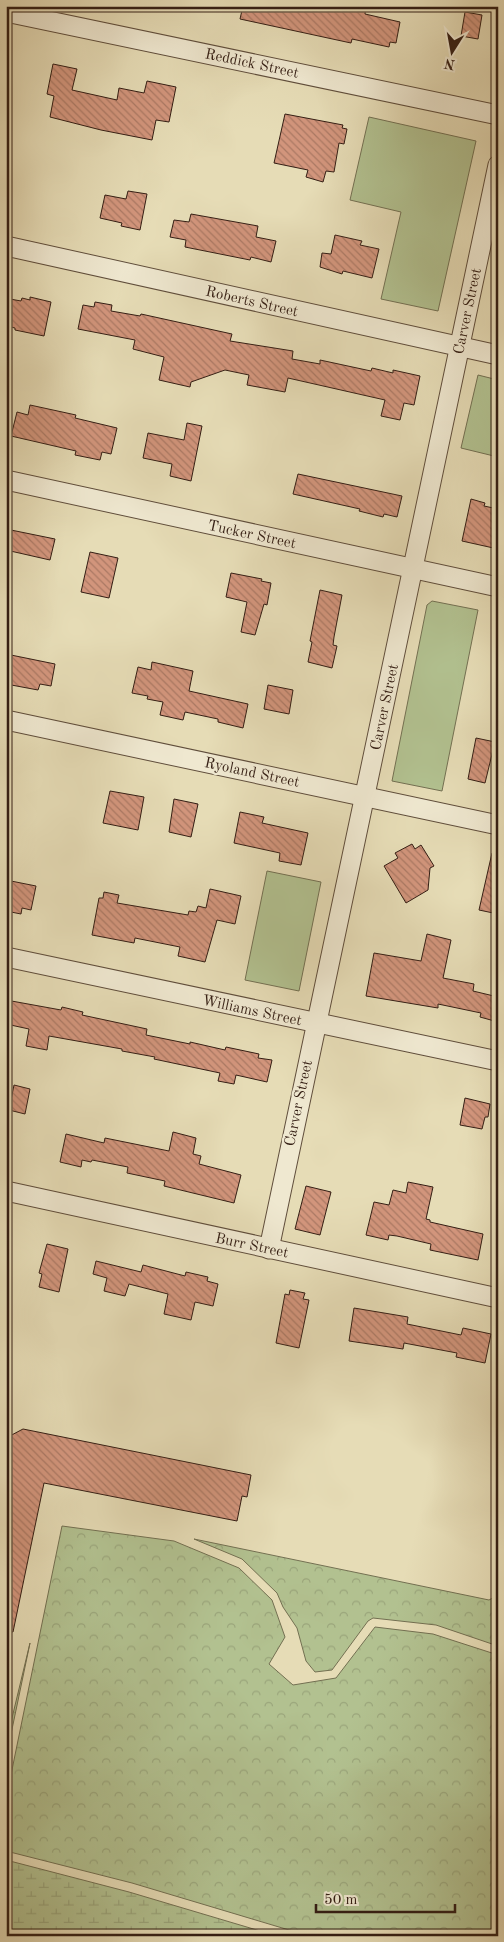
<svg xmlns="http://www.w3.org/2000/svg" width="504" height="1942" font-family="'Old Standard TT',serif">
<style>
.green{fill:#b2c190;stroke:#737052}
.forest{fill:url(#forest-crowns);stroke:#737052}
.wetland{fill:url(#wetland-marsh);stroke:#737052}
.building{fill:url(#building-back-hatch);stroke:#341e14}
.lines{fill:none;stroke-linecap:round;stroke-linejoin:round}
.minor-casing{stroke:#604e3c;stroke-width:21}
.minor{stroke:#efe8d0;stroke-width:19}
.labels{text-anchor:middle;stroke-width:4.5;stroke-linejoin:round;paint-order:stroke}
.street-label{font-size:15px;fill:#341e14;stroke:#efe8d0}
</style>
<defs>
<pattern id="forest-crowns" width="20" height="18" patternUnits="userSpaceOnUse" patternTransform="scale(1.25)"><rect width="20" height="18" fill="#b2c190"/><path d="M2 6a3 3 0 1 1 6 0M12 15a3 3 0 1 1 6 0" fill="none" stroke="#9aa57b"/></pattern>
<pattern id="wetland-marsh" width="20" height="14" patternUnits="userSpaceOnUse" patternTransform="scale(1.25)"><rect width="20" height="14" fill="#b2c190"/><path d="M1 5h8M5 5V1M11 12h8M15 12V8" fill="none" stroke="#9aa57b"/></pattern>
<pattern id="building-back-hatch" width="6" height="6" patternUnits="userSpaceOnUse" patternTransform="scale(1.25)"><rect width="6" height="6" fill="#d2957c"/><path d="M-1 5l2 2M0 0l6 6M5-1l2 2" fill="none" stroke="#ab7964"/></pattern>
</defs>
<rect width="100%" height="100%" fill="#e6dcb6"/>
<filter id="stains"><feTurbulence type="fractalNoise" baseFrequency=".004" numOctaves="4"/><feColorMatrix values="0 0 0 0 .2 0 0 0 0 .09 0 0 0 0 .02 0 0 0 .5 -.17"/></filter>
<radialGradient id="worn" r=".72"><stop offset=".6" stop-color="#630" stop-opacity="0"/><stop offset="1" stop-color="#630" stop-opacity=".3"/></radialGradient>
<g class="green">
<polygon points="369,117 476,141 438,311 381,299 401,212 350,200"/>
<polygon points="478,375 498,380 498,457 461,448"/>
<polygon points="432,601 478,610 442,791 392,781 427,605"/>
<polygon points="267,871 321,882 299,991 245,980"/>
</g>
<g class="forest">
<polygon points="62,1526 174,1541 239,1568 272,1600 285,1637 269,1664 293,1685 336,1678 375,1627 433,1634 498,1655 498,1936 309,1936 132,1883 6,1851 6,1799"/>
<polygon points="194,1539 489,1600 498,1595 498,1646 436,1625 373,1618 368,1621 332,1670 315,1672 306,1661 297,1628 283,1607 277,1593 242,1559"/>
</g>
<g class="wetland">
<polygon points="30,1643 6,1758 6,1743"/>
<polygon points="6,1860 129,1892 277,1936 6,1936"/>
</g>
<g class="building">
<polygon points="243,6 366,6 365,14 400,22 396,43 390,42 389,47 352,39 351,43 240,19"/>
<polygon points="465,12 482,15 478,39 461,36"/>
<polygon points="53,64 77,69 72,90 117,100 119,88 144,93 147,81 176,87 169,122 156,120 152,140 101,130 50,117 54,96 47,94"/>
<polygon points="285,114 343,125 342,128 347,129 344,144 339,143 334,172 326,171 323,182 306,177 308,170 274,163"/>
<polygon points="128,191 147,194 140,230 121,226 122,223 100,218 105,195 126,199"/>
<polygon points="191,214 258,226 256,237 276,241 271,262 251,257 250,260 185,247 186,240 170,237 174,220 189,222"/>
<polygon points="335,235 362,241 360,245 379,249 372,278 343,271 342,274 320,267 322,253 331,254"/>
<polygon points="30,297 51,302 44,336 15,330 15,328 6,326 6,315 10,299 21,301 22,298 30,300"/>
<polygon points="95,302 112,305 111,311 140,316 141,314 232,334 230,341 293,351 292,359 320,364 320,360 371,371 372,368 393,373 393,370 420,376 414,405 404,403 400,420 381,416 385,400 288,378 285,392 247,385 249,375 225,370 191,382 190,387 159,380 164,357 133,349 135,340 78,329 83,305 94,307"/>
<polygon points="30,405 76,415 75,418 117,428 111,454 102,452 100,460 75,455 76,451 11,436 17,412 28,415"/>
<polygon points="187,423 202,426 191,481 170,476 172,464 143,458 148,433 184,440"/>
<polygon points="298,474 402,496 397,517 384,514 383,517 359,511 360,509 293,494"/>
<polygon points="471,499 485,503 484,506 498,509 498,549 462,541"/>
<polygon points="6,529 55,539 50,560 6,550"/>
<polygon points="90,552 118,558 109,598 81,592"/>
<polygon points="231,573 262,579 261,581 271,583 267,605 264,604 255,635 241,632 247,602 226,597"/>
<polygon points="320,590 342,595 334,637 333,645 337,646 332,668 308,662 312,642 310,641"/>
<polygon points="6,654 55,664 51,686 40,684 38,690 6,684"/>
<polygon points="152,662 193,671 189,691 248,704 243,728 218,722 218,719 185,712 183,720 160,715 163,702 147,699 148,696 132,693 138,667 151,670"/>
<polygon points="268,685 293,690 289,714 264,709"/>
<polygon points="476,738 495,742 485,783 468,779"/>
<polygon points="110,791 144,797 138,830 103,823"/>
<polygon points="174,799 198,804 191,837 169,832"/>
<polygon points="240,812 264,817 262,823 308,833 301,865 279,861 280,853 234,843"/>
<polygon points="412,844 415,849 421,845 434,866 430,868 428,890 406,903 384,866 398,858 395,853"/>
<polygon points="492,853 498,854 498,914 479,910"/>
<polygon points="6,880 36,886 31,910 22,908 21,914 6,911"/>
<polygon points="210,889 241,896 235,924 217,920 205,962 178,956 180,947 135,938 134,943 92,935 99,898 103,898 104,892 119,895 117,903 188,915 189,911 196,912 198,906 206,908"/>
<polygon points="427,934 451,940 443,978 474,984 473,991 498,997 498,1022 480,1017 481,1013 438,1004 438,1008 366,996 374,953 421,961"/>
<polygon points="6,1000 61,1010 62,1007 83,1012 82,1015 147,1029 146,1035 190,1044 190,1042 225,1050 226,1047 259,1054 258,1058 272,1060 267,1082 236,1075 234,1084 218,1081 220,1073 154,1059 155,1057 122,1051 122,1049 49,1036 47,1050 26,1046 29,1029 6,1024"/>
<polygon points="14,1085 30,1089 25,1114 9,1110"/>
<polygon points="465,1098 490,1104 488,1117 485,1117 482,1129 460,1125"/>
<polygon points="173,1132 196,1138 193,1154 201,1156 199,1164 241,1175 234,1203 164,1186 165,1181 127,1173 128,1167 92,1160 91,1162 82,1160 81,1167 60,1162 66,1134 104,1143 105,1138 169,1151"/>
<polygon points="408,1182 433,1187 426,1219 430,1220 430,1222 483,1234 478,1260 430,1250 431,1244 397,1236 389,1235 388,1240 366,1235 374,1202 389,1205 393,1190 406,1193"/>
<polygon points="306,1186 331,1192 320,1235 295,1229"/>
<polygon points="47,1244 68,1249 59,1292 39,1287 42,1274 39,1273"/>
<polygon points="96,1261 141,1272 143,1265 185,1276 186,1272 208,1277 207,1281 218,1284 213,1306 195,1302 191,1320 164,1314 168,1294 129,1284 125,1296 104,1291 107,1278 93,1274"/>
<polygon points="290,1290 305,1293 303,1299 309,1300 299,1348 276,1343 285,1294 289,1295"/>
<polygon points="354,1308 408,1317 407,1324 461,1335 463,1328 491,1334 485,1363 456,1357 457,1353 404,1343 403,1349 349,1341"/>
<polygon points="23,1429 251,1475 247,1497 242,1496 237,1521 44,1483 13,1632 6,1631 6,1438"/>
</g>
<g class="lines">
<g class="minor-casing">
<g id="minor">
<polyline points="6,12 498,115"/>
<polyline points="6,246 498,355"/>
<polyline points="6,480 498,587"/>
<polyline points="6,720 498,825"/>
<polyline points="6,957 498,1061"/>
<polyline points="6,1191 498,1298"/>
<polyline points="269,1249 498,165"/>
</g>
</g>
<use href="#minor" class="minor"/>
</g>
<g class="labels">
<g class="street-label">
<text transform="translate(252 63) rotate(12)" y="5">Reddick Street</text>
<text transform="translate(252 301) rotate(13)" y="5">Roberts Street</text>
<text transform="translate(467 311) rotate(-78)" y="5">Carver Street</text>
<text transform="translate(252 534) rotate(12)" y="5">Tucker Street</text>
<text transform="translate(384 707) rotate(-78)" y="5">Carver Street</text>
<text transform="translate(252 772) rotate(12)" y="5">Ryoland Street</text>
<text transform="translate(252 1010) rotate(12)" y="5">Williams Street</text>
<text transform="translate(298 1103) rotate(-78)" y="5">Carver Street</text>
<text transform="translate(252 1245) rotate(12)" y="5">Burr Street</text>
</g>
</g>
<rect width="504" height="1942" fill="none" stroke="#e6dcb6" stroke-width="25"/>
<rect x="8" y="8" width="489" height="1927" fill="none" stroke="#341e14" stroke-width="2.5"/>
<rect x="12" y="12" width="479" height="1917" fill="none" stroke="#341e14"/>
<g transform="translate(452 52) rotate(191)" stroke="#efe8d0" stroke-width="4" paint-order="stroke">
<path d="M0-4L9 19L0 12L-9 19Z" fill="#341e14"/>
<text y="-8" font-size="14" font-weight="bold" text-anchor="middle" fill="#341e14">N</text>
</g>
<path d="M316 1904v8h139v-8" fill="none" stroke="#341e14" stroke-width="2.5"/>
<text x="324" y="1904" font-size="15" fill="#341e14" stroke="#efe8d0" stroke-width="4" paint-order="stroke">50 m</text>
<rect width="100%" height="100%" filter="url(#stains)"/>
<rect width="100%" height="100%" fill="url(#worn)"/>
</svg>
